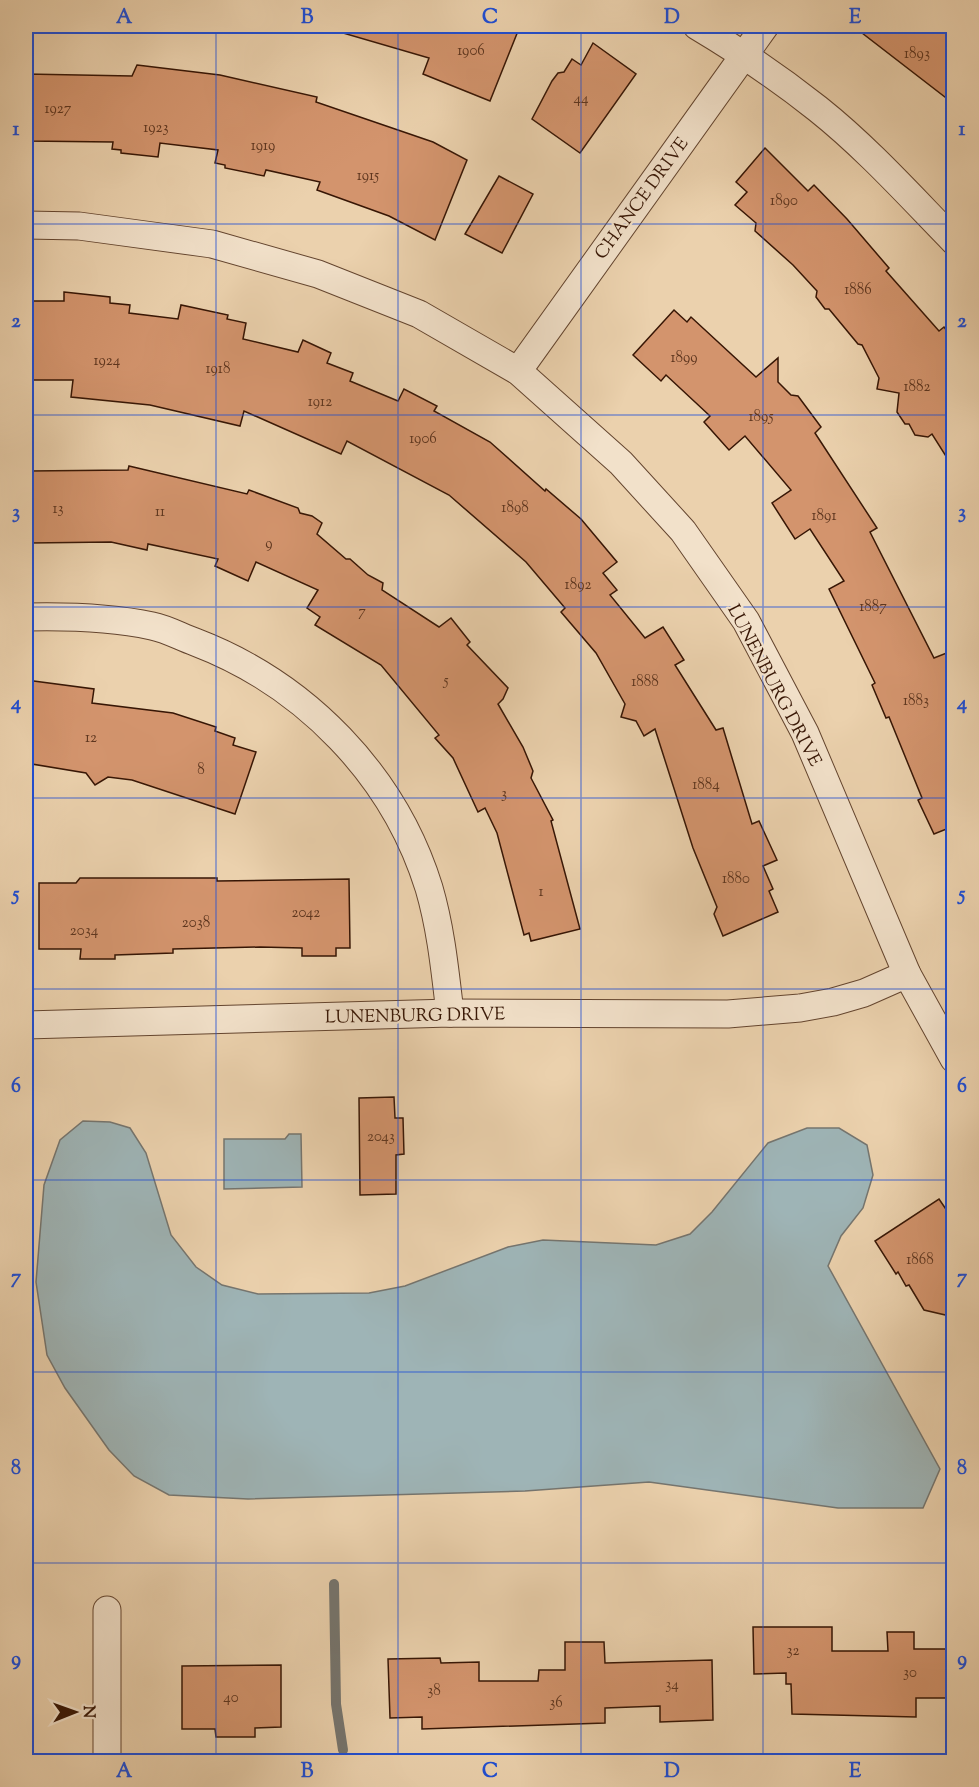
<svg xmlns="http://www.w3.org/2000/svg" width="979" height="1787" font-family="'Sorts Mill Goudy',serif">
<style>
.water{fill:#9eb4b6;stroke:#75756f;stroke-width:1.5}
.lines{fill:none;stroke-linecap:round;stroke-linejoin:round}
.stream{stroke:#75756f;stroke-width:10}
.building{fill:#d3946d;stroke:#371605;stroke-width:1.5}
.street-casing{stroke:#64452f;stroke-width:29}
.street{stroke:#f2e1ca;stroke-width:27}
.grid{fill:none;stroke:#1d4ed8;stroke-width:1.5;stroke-opacity:0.55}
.labels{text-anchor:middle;stroke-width:4.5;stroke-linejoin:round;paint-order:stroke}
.number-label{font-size:15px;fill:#5e361f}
.street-label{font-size:18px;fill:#371605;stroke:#f2e1ca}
.neatline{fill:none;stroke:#1d4ed8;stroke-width:2}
.grid-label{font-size:20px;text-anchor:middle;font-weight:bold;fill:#1d4ed8}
</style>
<rect width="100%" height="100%" fill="#ebd1ad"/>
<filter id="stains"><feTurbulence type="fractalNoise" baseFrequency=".00333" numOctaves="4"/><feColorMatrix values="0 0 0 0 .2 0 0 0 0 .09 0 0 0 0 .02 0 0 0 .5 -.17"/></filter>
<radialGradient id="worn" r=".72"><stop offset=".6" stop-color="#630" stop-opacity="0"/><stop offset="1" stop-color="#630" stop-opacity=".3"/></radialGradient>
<g class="water">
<polygon points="83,1121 110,1122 130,1128 146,1153 171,1235 196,1267 222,1285 258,1294 369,1293 405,1286 508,1247 543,1240 656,1245 690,1234 712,1212 768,1143 807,1128 839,1128 867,1145 873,1175 863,1208 841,1236 828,1266 940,1469 923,1508 838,1508 649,1482 525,1491 248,1499 169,1495 134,1476 109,1450 65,1388 47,1355 36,1282 44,1185 60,1140"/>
<polygon points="289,1134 301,1134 302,1187 224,1189 224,1139 285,1139"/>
</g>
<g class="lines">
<polyline class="stream" points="334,1584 336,1704 343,1750"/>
</g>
<g class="building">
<polygon points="344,26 520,26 490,101 423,74 429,58 343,33"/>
<polygon points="853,26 954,26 954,104"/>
<polygon points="593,43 636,74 580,153 532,119 552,81 558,73 564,72 572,59 581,65"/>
<polygon points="137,65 220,75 317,97 316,102 433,142 467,160 435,240 389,216 317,190 320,182 266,170 264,176 225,168 225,165 215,163 218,150 160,143 158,157 121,153 121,150 112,149 113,142 26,141 26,74 132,76"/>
<polygon points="765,148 808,191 814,185 847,219 889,268 886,271 939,331 944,327 954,340 954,469 932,434 928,437 915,435 909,424 905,424 897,412 899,393 877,389 879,378 862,345 858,344 829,309 825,309 816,297 817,291 793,265 755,231 756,223 735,205 747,192 736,182"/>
<polygon points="499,176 533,194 502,253 465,234"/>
<polygon points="64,292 110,297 110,303 130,305 129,313 178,319 181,305 228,315 227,319 246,323 243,339 298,352 303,340 331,353 327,363 353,373 350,381 398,401 404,389 437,406 434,411 490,442 545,491 546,489 581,519 617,562 603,573 617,590 610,595 645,638 663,627 684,660 675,665 716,730 723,728 752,824 759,821 777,860 763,866 773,889 769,891 778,912 723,936 714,914 717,907 693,848 655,729 644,736 636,721 621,717 625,704 596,653 561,612 565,608 526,562 449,495 347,441 341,454 244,411 240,426 150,405 71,397 73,380 26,380 26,301 64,301"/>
<polygon points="674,310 687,322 691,317 756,377 778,358 778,382 791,395 798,396 821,427 815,433 877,528 870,532 934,658 954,650 954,826 934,834 918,800 922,798 889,717 886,718 872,685 875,683 829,589 844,581 810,529 795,539 772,503 791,490 745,436 729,450 704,422 710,416 666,375 661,381 633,355"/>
<polygon points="129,466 247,494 249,490 298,508 300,513 312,516 322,523 317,534 346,559 350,559 368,575 383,583 382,590 439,627 451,618 470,642 467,645 508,688 503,699 498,704 523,747 533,771 531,778 553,820 551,821 580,929 531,941 529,933 524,935 497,833 485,808 478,812 453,758 435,738 439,735 381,665 315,625 320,617 307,608 318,590 256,562 248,581 215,566 218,559 148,544 147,550 111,542 30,543 30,537 26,537 26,479 29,479 29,471 128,470"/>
<polygon points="26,680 94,689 92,703 173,713 216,727 215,731 235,738 233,745 256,752 235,814 132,780 108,777 95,785 86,773 26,763"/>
<polygon points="80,878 217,878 217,881 349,879 350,948 336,948 336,956 302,956 302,948 260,947 173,949 173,953 115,955 115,959 80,959 81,949 39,949 39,883 76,883"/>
<polygon points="394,1097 395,1118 403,1118 404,1154 396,1155 396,1194 360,1195 359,1098"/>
<polygon points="939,1199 954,1221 954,1317 924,1310 909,1285 906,1286 898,1272 896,1274 875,1241"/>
<polygon points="753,1627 832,1627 832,1651 888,1651 887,1632 914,1632 914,1649 954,1649 954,1698 916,1698 916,1717 792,1714 791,1684 786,1684 786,1673 754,1674"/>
<polygon points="565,1642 604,1642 605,1663 712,1660 713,1720 660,1722 660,1706 605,1708 605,1723 422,1729 422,1717 390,1718 388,1659 440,1658 441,1663 479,1662 479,1681 538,1681 539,1670 565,1670"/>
<polygon points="281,1665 281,1727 255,1728 255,1737 216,1737 215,1729 182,1729 182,1666"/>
</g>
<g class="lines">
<g class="street-casing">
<g id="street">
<path d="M697,26C739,51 780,79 818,109C867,148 910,196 954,241"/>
<polyline points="26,225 79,226 212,244 318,274 419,314 518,371 621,463 683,531 746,621 805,733 907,974 954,1059"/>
<polyline points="518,371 765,26"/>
<path d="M26,617C69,616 110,617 152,626C167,629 181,637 195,642C305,684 394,775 429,888C441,929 445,971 450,1013"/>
<polyline points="26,1025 450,1013 728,1014 800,1008 833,1002 864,993 907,974"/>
<polyline points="107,1762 107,1610"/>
</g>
</g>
<use href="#street" class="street"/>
</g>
<path class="grid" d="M216,26V1762M398,26V1762M581,26V1762M763,26V1762M26,224H954M26,415H954M26,607H954M26,798H954M26,989H954M26,1180H954M26,1372H954M26,1563H954"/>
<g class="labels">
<g class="number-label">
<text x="471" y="55">1906</text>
<text x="917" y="58">1893</text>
<text x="581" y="103">44</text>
<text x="58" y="113">1927</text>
<text x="156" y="132">1923</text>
<text x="263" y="150">1919</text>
<text x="368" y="180">1915</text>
<text x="784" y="205">1890</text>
<text x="858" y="294">1886</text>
<text x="684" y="362">1899</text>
<text x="107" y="365">1924</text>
<text x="218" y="373">1918</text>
<text x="917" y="391">1882</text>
<text x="320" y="406">1912</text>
<text x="761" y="421">1895</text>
<text x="423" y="443">1906</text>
<text x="515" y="512">1898</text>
<text x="58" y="513">13</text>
<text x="160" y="516">11</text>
<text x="824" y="520">1891</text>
<text x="269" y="548">9</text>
<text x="578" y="589">1892</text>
<text x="873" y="611">1887</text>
<text x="362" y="616">7</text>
<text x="446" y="685">5</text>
<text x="645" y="686">1888</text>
<text x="916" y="705">1883</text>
<text x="91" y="742">12</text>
<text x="201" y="774">8</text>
<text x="706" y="789">1884</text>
<text x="504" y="798">3</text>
<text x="736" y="883">1880</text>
<text x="541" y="896">1</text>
<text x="306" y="917">2042</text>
<text x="196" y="927">2038</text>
<text x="84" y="935">2034</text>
<text x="381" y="1141">2043</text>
<text x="920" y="1264">1868</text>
<text x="793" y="1655">32</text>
<text x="910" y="1677">30</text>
<text x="672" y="1689">34</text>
<text x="434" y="1695">38</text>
<text x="231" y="1702">40</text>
<text x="556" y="1707">36</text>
</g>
<g class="street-label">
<text transform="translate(641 198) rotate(-54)" y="6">CHANCE DRIVE</text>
<text transform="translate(775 685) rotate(62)" y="6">LUNENBURG DRIVE</text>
<text transform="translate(415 1015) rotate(-1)" y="6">LUNENBURG DRIVE</text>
</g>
</g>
<rect width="979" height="1787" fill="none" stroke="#ebd1ad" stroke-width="66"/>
<g transform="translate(75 1712) rotate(89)" stroke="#f2e1ca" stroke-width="4.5" paint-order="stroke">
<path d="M0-4.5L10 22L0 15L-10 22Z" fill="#371605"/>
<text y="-9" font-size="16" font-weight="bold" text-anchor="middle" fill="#371605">N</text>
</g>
<rect x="33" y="33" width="913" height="1721" class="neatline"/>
<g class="grid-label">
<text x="124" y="23">A</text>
<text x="307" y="23">B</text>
<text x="490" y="23">C</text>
<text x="672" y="23">D</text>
<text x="855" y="23">E</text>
<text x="16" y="135">1</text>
<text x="962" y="135">1</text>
<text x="16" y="327">2</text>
<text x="962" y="327">2</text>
<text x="16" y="518">3</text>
<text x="962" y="518">3</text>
<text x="16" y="709">4</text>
<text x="962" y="709">4</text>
<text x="16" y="900">5</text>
<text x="962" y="900">5</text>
<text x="16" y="1092">6</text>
<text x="962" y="1092">6</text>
<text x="16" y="1283">7</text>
<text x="962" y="1283">7</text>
<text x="16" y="1474">8</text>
<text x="962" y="1474">8</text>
<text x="16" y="1665">9</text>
<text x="962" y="1665">9</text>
<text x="124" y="1777">A</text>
<text x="307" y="1777">B</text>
<text x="490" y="1777">C</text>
<text x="672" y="1777">D</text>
<text x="855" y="1777">E</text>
</g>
<rect width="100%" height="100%" filter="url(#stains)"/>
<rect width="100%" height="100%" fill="url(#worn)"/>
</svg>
